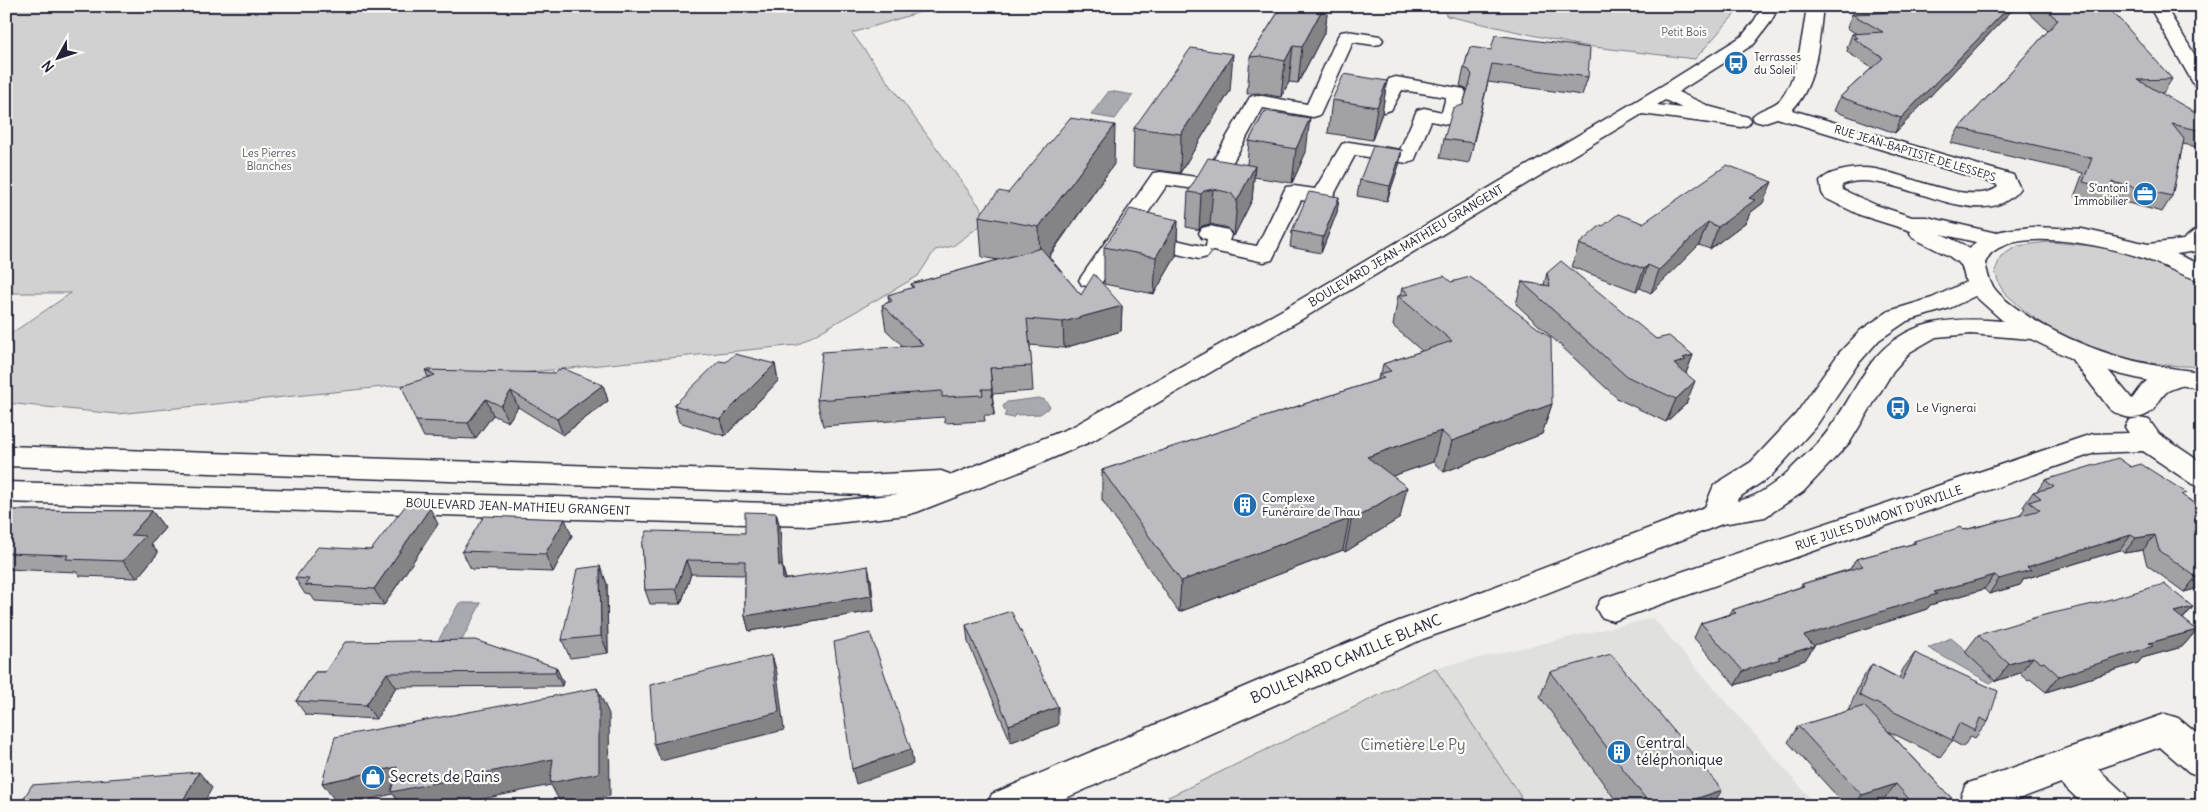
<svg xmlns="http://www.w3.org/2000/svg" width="2208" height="812" font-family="Delius,sans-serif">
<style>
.built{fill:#e0e0df}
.green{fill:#d2d1d1;stroke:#7a7a86}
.water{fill:#a9a9b0;stroke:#737381}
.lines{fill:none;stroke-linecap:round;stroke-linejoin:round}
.minor-casing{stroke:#22223b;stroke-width:3}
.major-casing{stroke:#22223b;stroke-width:3}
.minor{fill:#fdfcf7;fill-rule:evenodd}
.major{fill:#fdfcf7;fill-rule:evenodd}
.wall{fill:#a2a2a5;stroke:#22223b}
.shaded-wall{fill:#848486;stroke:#22223b}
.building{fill:#bcbcc0;stroke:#22223b}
.labels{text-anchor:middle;stroke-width:4.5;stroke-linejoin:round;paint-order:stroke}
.far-park-label{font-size:11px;fill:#575768;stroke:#fdfcf7}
.far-poi-label{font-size:11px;fill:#22223b;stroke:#fdfcf7;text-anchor:start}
.far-street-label{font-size:11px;fill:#22223b;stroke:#fdfcf7}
.street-label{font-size:12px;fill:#22223b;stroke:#fdfcf7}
.poi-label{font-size:12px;fill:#22223b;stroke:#fdfcf7;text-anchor:start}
.near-street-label{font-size:15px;fill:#22223b;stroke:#fdfcf7}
.near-poi-label{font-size:15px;fill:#22223b;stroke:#fdfcf7;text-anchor:start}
.near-park-label{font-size:15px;fill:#575768;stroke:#fdfcf7}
</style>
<rect width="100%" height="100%" fill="#f0efec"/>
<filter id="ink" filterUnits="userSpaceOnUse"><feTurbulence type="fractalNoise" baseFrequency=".02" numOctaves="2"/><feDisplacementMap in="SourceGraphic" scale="10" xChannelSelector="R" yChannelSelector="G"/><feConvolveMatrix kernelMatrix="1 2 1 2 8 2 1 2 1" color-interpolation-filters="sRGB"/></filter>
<g filter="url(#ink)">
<polygon class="built" points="1653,618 1817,806 1527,806 1435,668"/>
<g class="green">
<polygon points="6,6 940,6 852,33 989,219 953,246 935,250 918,276 797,345 117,414 6,403 6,337 71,293 6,293"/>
<polygon points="1440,6 1742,6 1695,59 1577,45 1447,16"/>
<path d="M2047,242C2099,245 2157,254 2202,284V366C2141,369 2056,344 2013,300C2009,297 2004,293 2002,289C1998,284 1997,277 1995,271L2001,256L2018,246Z"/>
<polygon points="1435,668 1527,806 1148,806 1177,793"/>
</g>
<g class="water">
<polygon points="1109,91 1133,95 1115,119 1091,115"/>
<polygon points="1039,398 1045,400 1050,407 1040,414 1015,415 1013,418 1004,416 1006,413 1003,406 1007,402"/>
<polygon points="459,603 481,603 461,642 438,641"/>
<polygon points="1951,638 1999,678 1990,683 1928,648"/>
</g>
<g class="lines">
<g class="minor-casing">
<g id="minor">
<path d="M1763,6H1779L1770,23L1754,44L1678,92L1711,107L1748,117L1751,121L1748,125L1741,127L1642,114L1302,319L1092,441L1032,467L917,512L906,515L810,526L6,502V482L810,504L898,494L864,495L6,466V446L864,475L941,471L952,475L1072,427L1284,309L1670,81L1742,36L1754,21ZM1665,100L1682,108L1657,105Z"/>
<path d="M1807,6H1823C1819,40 1817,85 1792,110L2013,175L2020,188C1982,242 1889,163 1842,185L1843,190L1876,205L1912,217H1927L2005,235L2008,240L2005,245L1997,247L1941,234C1956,241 1975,249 1985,263L1981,268L1973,270L1965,268L1949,256L1913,238L1910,233L1911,231L1860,215L1825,198L1822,193L1820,182C1825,175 1832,173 1840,171C1852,168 1862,167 1875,169C1905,174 1973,207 1998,187L1996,184L1777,118L1762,123L1755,121L1752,117C1759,108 1773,108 1781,99C1798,78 1803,32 1807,6Z"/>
<polygon points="1347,31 1380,36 1383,40 1380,44 1374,45 1353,42 1320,115 1313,117 1263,108 1217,190 1209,191 1167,185 1137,229 1149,230 1159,236 1206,247 1207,239 1202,238 1199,233 1202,228 1210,226 1228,230 1231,235 1229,241 1257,246 1286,187 1294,186 1315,189 1342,144 1349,142 1400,150 1417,110 1424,108 1442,112 1446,97 1402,90 1391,110 1384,112 1366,108 1363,104 1366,100 1378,99 1389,79 1396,77 1464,89 1466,93 1457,123 1450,125 1431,121 1414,161 1407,163 1355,155 1330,202 1322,204 1301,200 1272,260 1264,262 1209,250 1211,252 1207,257 1199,259 1143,246 1131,238 1100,285 1091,287 1082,285 1079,280 1153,173 1161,172 1203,178 1250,97 1257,95 1307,104 1338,36 1341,32"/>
<path d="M2080,345L2089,347L2132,399C2137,393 2142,384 2148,380C2159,373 2175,369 2187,372L2191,378C2185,387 2177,386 2168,391C2162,395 2158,404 2153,410C2141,422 2123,419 2110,409L2067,353L2071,347Z"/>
<polygon points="2139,418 2149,420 2159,434 2202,463 2202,487 2192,484 2143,451 2095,453 1613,621 1601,617 1596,608 1601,599 2083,437 2093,434 2129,433 2125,427 2129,420"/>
<polygon points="2165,714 2178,718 2202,738 2202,777 2189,772 2160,747 2098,769 2125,794 2130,806 2085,806 2061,783 2000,806 1965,806 1961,796 1966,784"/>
</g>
</g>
<g class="major-casing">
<g id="major">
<polygon points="2149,6 2165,6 2202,67 2202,89 2195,87 2193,83"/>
<path d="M2033,227L2082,229L2148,244L2183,240L2194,231L2202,229V247L2197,251L2176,254L2202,265V281C2183,276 2166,266 2148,260C2113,247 2026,227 1994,251C1989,254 1988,258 1985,263C1987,270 1988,278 1992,285C2000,298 2016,308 2029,317C2083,350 2139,366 2202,372V388L2153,382L2119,374L2072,359L2031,339L1971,334L1936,337L1910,352L1893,371L1850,442L1803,492L1765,517L1722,524L1486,617L1423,639L1048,806H987L992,794L1399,621L1462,599L1705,507L1714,485L1751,462L1796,414L1839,353L1861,330L1889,311L1932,298L1966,282L1961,263C1965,257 1968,251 1972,246C1986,230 2014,229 2033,227ZM1975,296L2003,321C1952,317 1906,318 1872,362C1857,382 1846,406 1831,426C1822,441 1807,453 1795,465C1780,480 1758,498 1737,501L1738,498L1771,476L1816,426L1857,365L1879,340L1907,321L1950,308Z"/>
</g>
</g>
<use href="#minor" class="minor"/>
<use href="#major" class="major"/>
</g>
<g class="wall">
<polygon points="1282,6 1328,6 1325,31 1298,83 1289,82 1281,97 1257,93 1247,94 1250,57"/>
<polygon points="1881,6 2016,6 1895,133 1834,111 1840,97 1872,68 1847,52 1848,48 1847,48 1852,34 1857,34 1847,28 1852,14 1884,12"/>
<polygon points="2022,6 2106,6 2172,79 2163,93 2161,93 2202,131 2202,148 2183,144 2172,196 2162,212 2105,197 2101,204 2074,197 2083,173 1951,143 1959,128 2048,31"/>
<polygon points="1470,47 1588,77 1582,95 1488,82 1469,163 1440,158 1444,139 1463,105 1467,91 1466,88 1460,86 1464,68"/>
<polygon points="1387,81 1382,113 1372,140 1328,133 1332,100"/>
<polygon points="1230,91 1180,173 1133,167 1134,128"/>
<polygon points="1265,111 1306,152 1292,183 1254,177 1252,200 1234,236 1228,228 1210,224 1202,226 1199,230 1186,227 1188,192 1247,164 1249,141"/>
<polygon points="1402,150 1399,165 1387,201 1357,196 1360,180"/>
<polygon points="1114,164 1049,257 1081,295 1122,306 1121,331 1064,348 1030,345 1033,391 992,394 994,415 984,415 985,421 945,423 944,417 823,426 817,400 903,346 886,330 882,305 889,302 888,295 912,288 911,284 998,260 982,257 979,216 1008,193"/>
<polygon points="1339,197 1337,212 1321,253 1290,247 1292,231"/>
<polygon points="1763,203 1750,213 1746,222 1710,249 1699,245 1651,293 1640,288 1636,291 1572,267 1579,244 1603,226 1643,223"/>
<polygon points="1178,220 1176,256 1154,294 1104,284 1104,247"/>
<polygon points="1547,273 1656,339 1693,355 1686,373 1686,404 1666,422 1618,399 1516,304 1522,282 1544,285"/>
<polygon points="1402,288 1552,404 1542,434 1444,472 1433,462 1392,476 1400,518 1345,552 1343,550 1179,612 1102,500 1102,470 1378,380 1379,374 1381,374 1383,364 1422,351 1393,326 1398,296 1400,296"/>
<polygon points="726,362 775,364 778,381 725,436 679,422 674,405"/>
<polygon points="425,370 603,385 608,401 563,435 518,407 508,422 493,415 475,439 424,437 416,421 428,377"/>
<polygon points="2131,467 2184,496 2202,509 2202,587 2184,592 2147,565 2143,550 2124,553 2120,550 2024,579 2020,585 1989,594 1984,589 1930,605 1927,609 1814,645 1805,660 1774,671 1771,674 1735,685 1694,638 1701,623 1730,614 1732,610 1800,587 1802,584 1850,569 1856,559 1912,544 1914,541 1981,526 2019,516 2025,508 2023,507 2033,492 2037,491 2045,480"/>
<polygon points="6,510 152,511 165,528 151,544 158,553 137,578 80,576 77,572 6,569"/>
<polygon points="776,513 780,527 782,565 786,579 871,580 874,611 749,631 745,616 745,575 691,574 681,604 650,604 645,590 642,544 745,533"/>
<polygon points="438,524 384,605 315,601 311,595 305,594 295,578"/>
<polygon points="572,536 553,572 471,569 462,551"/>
<polygon points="600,566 607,584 608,653 570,658 562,640"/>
<polygon points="2193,607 2183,619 2197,630 2182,647 2142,658 2138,663 2046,692 2030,679 2028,680 2020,673 1996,681 1965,652 1978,635"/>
<polygon points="966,625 1058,725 1011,742 968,642"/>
<polygon points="1915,653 1988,722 1975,738 1971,736 1963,747 1952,741 1940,757 1888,731 1959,806 1888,806 1883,800 1866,806 1846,806 1788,742 1798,726 1848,711 1861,681 1872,664 1899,678 1903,669"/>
<polygon points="556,667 563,682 562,686 396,687 376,719 306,715 296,701 315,672"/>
<polygon points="1550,672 1712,806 1620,806 1540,697"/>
</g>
<g class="shaded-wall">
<polygon points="1324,6 1328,6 1325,31 1298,83 1302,47"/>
<polygon points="2010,6 2016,6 1895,133 1901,118"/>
<polygon points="1293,46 1289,82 1281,97 1285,61"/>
<polygon points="1233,54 1230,91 1180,173 1181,134"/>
<polygon points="1387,81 1382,113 1372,140 1377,107"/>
<polygon points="1310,118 1306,152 1292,183 1296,149"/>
<polygon points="1115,125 1114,164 1040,268 1039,227"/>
<polygon points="1402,150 1399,165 1387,201 1390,186"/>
<polygon points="1255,166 1252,200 1234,236 1237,201"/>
<polygon points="1772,182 1763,203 1750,213 1746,222 1710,249 1718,227 1749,198"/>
<polygon points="1213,189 1210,224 1202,226 1199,230 1201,194 1204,191"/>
<polygon points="1339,197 1337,212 1321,253 1323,237"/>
<polygon points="1178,220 1176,256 1154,294 1156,257"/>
<polygon points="1708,222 1699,245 1651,293 1659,270"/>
<polygon points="1648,265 1640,288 1636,291 1644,269"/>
<polygon points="1122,306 1121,331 1064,348 1063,322"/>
<polygon points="1693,355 1684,378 1674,364 1683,358"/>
<polygon points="775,364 778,381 725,436 720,419"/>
<polygon points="990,368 992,394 994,415 992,389"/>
<polygon points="1695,381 1686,404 1666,422 1676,399"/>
<polygon points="603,385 608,401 563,435 557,419"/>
<polygon points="511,391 518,407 508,422 501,406"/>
<polygon points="486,399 493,415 475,439 468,423"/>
<polygon points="1552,404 1542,434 1444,472 1452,441"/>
<polygon points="1441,431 1433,462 1361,487 1367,457"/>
<polygon points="1407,487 1400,518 1345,552 1351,521"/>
<polygon points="430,508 438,524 384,605 374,589"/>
<polygon points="152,511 165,528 151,544 158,553 137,578 123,561 131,535"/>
<polygon points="776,513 780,527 783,580 779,566"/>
<polygon points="565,519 572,536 553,572 545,554"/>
<polygon points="1349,519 1343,550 1179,612 1181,581"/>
<polygon points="2131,535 2120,550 2024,579 2020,585 1989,594 1999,579 2027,567"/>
<polygon points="2155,535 2143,550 2124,553 2136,538"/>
<polygon points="686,560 691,574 681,604 676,589"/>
<polygon points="782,565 786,580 783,580"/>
<polygon points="600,566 607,584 608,653 601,636"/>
<polygon points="868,566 871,580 874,611 749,631 745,616"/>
<polygon points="1995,575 1984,589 1930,605 1927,609 1796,651 1804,636 1934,592"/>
<polygon points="2202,576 2202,587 2184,592 2196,577"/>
<polygon points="2193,607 2178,624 2174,612"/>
<polygon points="2197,630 2182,647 2142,658 2138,663 2046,692 2059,676 2149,643"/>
<polygon points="1814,646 1805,660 1774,671 1771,674 1735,685 1743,671 1778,657"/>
<polygon points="772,655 777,673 784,730 661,761 654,744"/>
<polygon points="2033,657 2020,673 1996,681 2009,664"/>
<polygon points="556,667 563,682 562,686 555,672"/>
<polygon points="387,673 396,687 376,719 366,705"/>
<polygon points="597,688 609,714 610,796 562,806 551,785 449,806 401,806 393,794 339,806 322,783 397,767 553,759 597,691"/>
<polygon points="1058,707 1058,725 1011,742 1009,725"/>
<polygon points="911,749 913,764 856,784 852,769"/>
<polygon points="199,772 212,788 202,806 180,806"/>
<polygon points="1896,784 1883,800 1866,806 1854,806 1862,795"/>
<polygon points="1722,790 1712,806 1674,806"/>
</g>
<g class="building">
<polygon points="1282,6 1324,6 1302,47 1293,46 1285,61 1261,56 1250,57"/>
<polygon points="1894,6 2010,6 1901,118 1840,97 1883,58 1853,38 1858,38 1852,34 1883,32 1852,14 1897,12"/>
<polygon points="2042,6 2106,6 2124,24 2172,79 2138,80 2202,116 2202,131 2172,124 2184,139 2172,196 2112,182 2110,189 2083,182 2092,158 1959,128 2058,20"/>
<polygon points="1495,35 1590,48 1588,77 1492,64 1473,143 1444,139 1453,108 1463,105 1472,75 1469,70 1464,68 1470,47 1491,50"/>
<polygon points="1191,48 1233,54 1181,134 1134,128"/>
<polygon points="1344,74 1387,81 1377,107 1332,100"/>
<polygon points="1265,111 1310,118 1296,149 1249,141"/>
<polygon points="1070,118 1115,125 1039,227 979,216 999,191 1008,193"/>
<polygon points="1373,146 1402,150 1390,186 1360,180"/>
<polygon points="1208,158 1255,166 1237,201 1231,193 1213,189 1204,191 1201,194 1188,192"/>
<polygon points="1727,165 1772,182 1749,198 1755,200 1718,227 1708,222 1659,270 1648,265 1644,269 1579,244 1601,225 1603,226 1618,214 1643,223"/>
<polygon points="1309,192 1339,197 1323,237 1292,231"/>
<polygon points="1130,209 1178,220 1156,257 1104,247"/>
<polygon points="1041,248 1081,295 1094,274 1122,306 1063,322 1027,319 1032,366 990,368 992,389 982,389 983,395 942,397 942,391 817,400 822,352 923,345 882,305 892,301 888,295 914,287 911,284"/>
<polygon points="1561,261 1656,339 1669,336 1693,355 1683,358 1686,360 1674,364 1695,381 1676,399 1626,376 1522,282 1550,286 1547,273"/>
<polygon points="1444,276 1451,282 1470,277 1551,338 1552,404 1452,441 1441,431 1367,457 1407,487 1351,521 1349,519 1181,581 1102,470 1384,378 1379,374 1391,371 1383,364 1452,341 1398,296 1409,294 1402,288"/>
<polygon points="735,354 775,364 720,419 674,405 719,361 726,362"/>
<polygon points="562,368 603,385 557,419 511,391 501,406 486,399 468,423 416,421 402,386 435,375 425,370 555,373"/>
<polygon points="2118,458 2131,467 2141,464 2187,493 2182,495 2202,509 2202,576 2196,577 2159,550 2155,535 2136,538 2131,535 2027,567 2031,570 1999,579 1995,575 1934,592 1937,594 1804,636 1814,646 1778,657 1780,659 1743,671 1701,623 1736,613 1732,610 1804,586 1802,584 1863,566 1856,559 1916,543 1914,541 1945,532 1961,527 1964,530 1981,526 2040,510 2029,502 2041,498 2033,492 2054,487 2045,480"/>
<polygon points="410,500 420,501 430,508 374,589 305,585 309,579 295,578 318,547 371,550"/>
<polygon points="6,510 152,511 131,535 145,536 123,561 66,559 68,555 6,553"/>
<polygon points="745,512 776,513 779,566 782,565 783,580 868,566 871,596 745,616 745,561 686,560 676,589 645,590 642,544 647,531 745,533"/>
<polygon points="484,516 565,519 545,554 462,551"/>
<polygon points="600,566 601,636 562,640 577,569"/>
<polygon points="2164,584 2193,607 2174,612 2197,630 2149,643 2153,646 2059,676 2044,662 2041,663 2033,657 2009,664 1978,635 2040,616 2093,604"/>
<polygon points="1011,611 1058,707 1009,725 966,625"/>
<polygon points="870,633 911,749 852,769 834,642"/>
<polygon points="475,640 556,667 555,672 387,673 366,705 296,701 315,672 325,672 345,642"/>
<polygon points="1915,653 1998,691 1988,722 1980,718 1975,731 1959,723 1952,740 1859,695 1872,664 1902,680"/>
<polygon points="1611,654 1722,790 1674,806 1651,806 1550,672"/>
<polygon points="772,655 779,712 654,744 650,685"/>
<polygon points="597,688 597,691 599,691 599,773 550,783 553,759 391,792 397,767 322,783 335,737"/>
<polygon points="1864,706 1959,806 1915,806 1896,784 1862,795 1798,726"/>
<polygon points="199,772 180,806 19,806 32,785"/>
</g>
</g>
<defs>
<g id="bus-disc" transform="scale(1.25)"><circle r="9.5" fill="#1f6fb2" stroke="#fdfcf7"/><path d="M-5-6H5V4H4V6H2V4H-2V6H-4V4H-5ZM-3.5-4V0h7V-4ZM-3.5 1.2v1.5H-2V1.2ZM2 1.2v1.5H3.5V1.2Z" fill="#fff"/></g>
<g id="office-disc" transform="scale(1.25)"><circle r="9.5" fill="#1f6fb2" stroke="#fdfcf7"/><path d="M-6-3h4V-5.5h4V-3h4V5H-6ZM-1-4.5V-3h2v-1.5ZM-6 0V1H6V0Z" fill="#fff"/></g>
<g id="building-disc" transform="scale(1.25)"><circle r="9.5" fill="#1f6fb2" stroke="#fdfcf7"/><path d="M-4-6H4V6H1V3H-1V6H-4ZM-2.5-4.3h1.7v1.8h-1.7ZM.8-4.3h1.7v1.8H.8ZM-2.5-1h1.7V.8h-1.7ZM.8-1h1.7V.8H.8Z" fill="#fff"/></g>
<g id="shop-disc" transform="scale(1.25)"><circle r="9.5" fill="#1f6fb2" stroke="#fdfcf7"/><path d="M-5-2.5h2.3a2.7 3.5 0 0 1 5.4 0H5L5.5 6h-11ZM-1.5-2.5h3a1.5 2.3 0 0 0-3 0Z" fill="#fff"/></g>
</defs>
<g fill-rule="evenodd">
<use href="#bus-disc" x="1736" y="63"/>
<use href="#office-disc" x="2145" y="194"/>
<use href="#bus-disc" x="1898" y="408"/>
<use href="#building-disc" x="1245" y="505"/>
<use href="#building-disc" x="1619" y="752"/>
<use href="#shop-disc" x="373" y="777"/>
</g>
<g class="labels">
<g class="far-park-label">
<text x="1684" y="36">Petit Bois</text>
<text x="269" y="157">Les Pierres<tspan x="269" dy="13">Blanches</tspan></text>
</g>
<g class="far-poi-label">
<text x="1754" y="61">Terrasses<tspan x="1754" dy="13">du Soleil</tspan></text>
<text x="2128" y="192" text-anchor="end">S'antoni<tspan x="2128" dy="13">Immobilier</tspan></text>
</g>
<g class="far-street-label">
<text transform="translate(1915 153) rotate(17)" y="4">RUE JEAN-BAPTISTE DE LESSEPS</text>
</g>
<g class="street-label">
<text transform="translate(1406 246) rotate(-31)" y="4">BOULEVARD JEAN-MATHIEU GRANGENT</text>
<text transform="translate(518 507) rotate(2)" y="4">BOULEVARD JEAN-MATHIEU GRANGENT</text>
<text transform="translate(1879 518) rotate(-19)" y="4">RUE JULES DUMONT D'URVILLE</text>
</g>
<g class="poi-label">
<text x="1916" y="412">Le Vignerai</text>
<text x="1262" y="502">Complexe<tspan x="1262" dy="14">Funéraire de Thau</tspan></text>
</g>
<g class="near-street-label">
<text transform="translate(1346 659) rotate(-23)" y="5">BOULEVARD CAMILLE BLANC</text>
</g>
<g class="near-poi-label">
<text x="1636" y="748">Central<tspan x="1636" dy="17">téléphonique</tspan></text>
<text x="390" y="782">Secrets de Pains</text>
</g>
<g class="near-park-label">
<text x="1413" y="750">Cimetière Le Py</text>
</g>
</g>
<rect width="2208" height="812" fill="none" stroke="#fdfcf7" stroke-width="25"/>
<rect x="12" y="12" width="2183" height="787" fill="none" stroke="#22223b" stroke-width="2" filter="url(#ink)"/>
<g transform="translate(58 58) rotate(230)" stroke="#fdfcf7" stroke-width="4" paint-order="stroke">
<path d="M0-4L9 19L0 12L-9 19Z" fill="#22223b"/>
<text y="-8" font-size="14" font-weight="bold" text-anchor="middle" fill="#22223b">N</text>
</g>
</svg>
